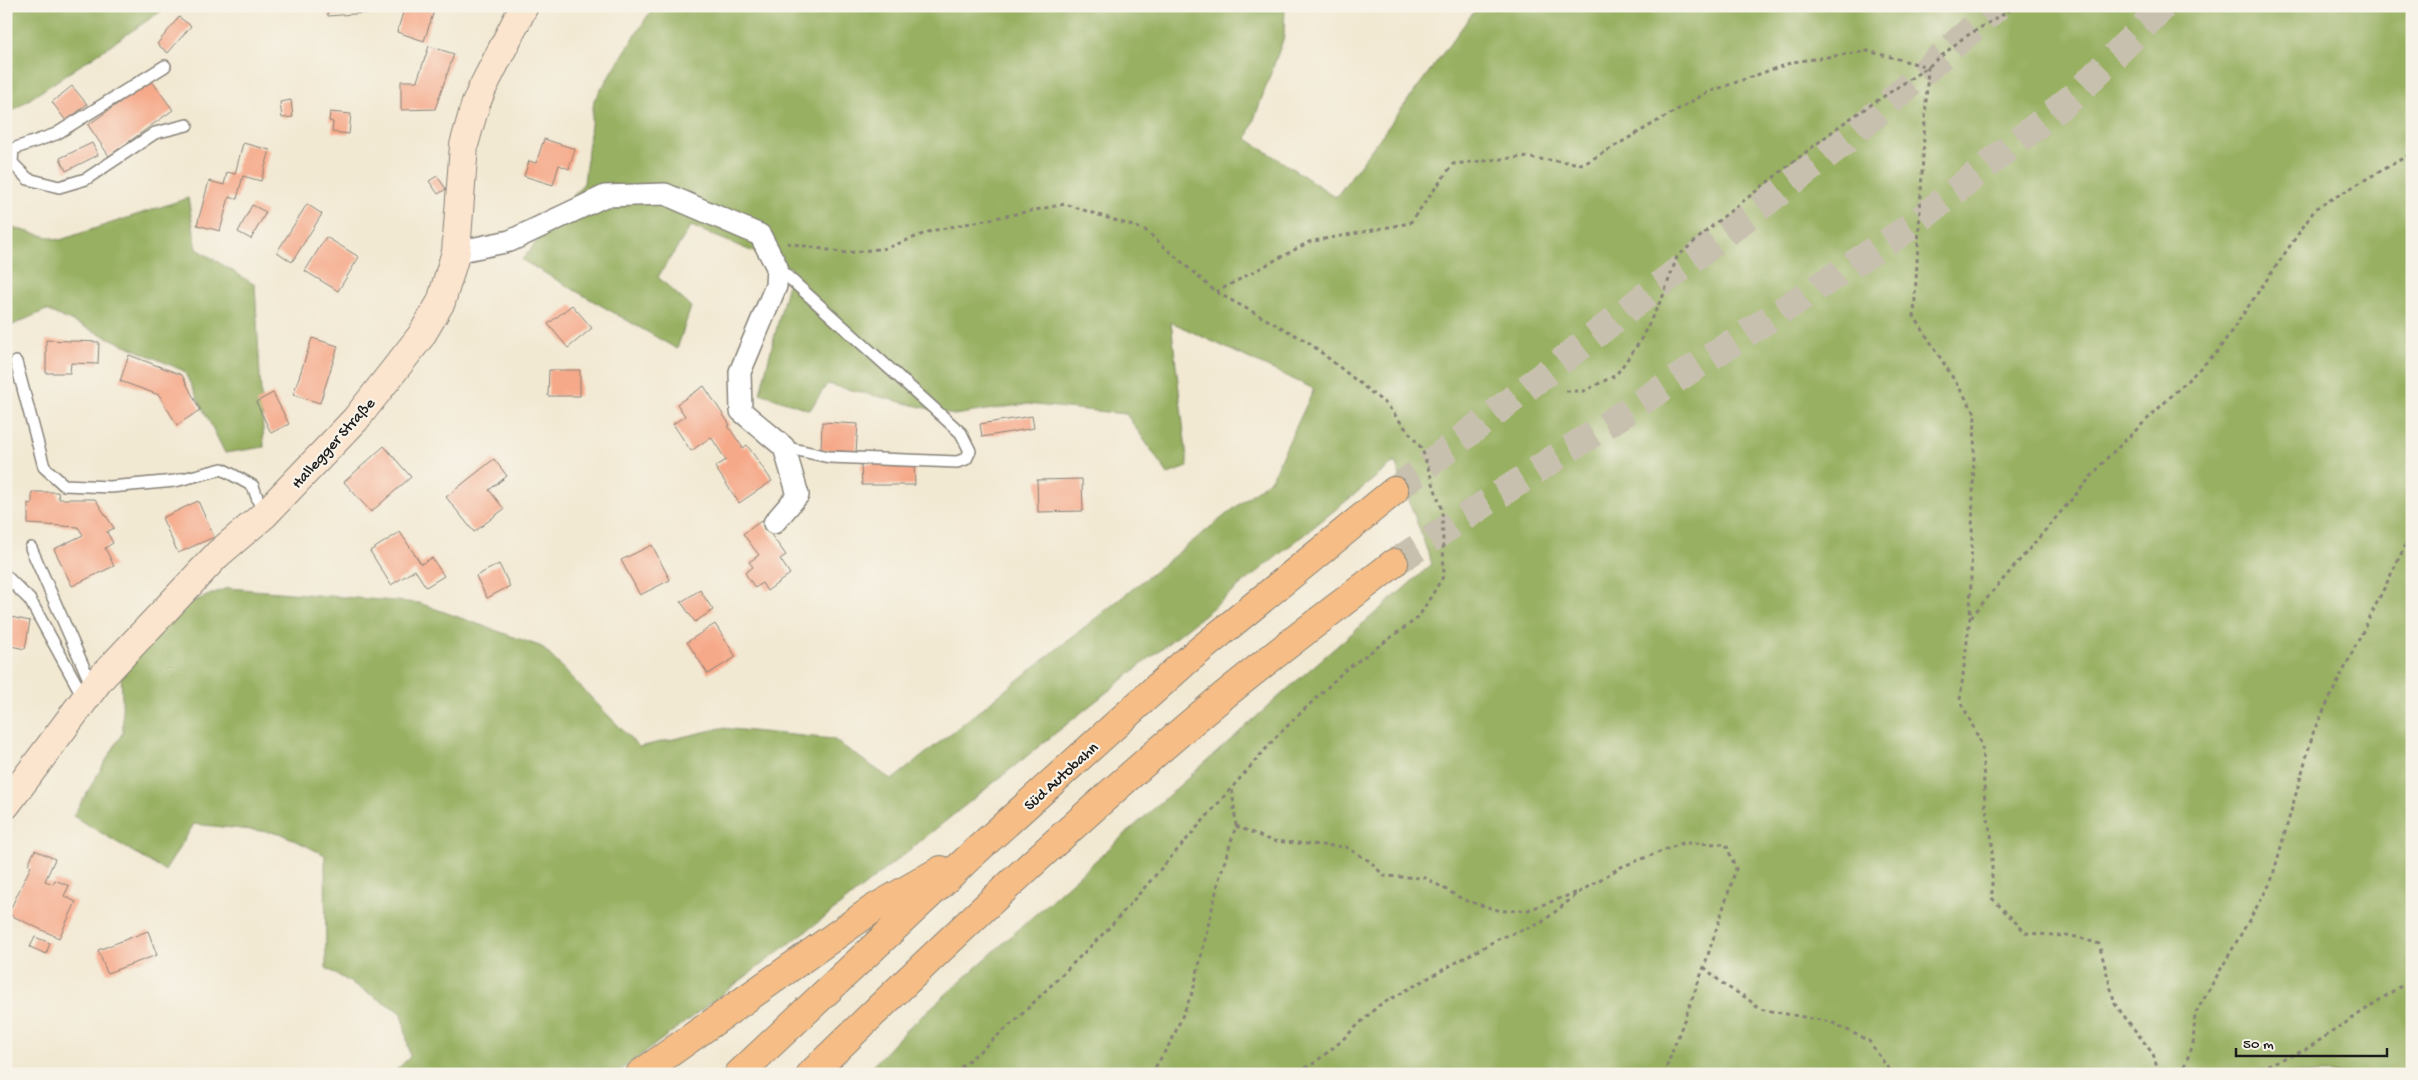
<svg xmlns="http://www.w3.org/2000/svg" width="2418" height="1080" font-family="'Gochi Hand',sans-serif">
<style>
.forest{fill:#98b062;stroke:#5a663f}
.building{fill:#f6a989}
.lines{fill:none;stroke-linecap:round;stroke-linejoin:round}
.motorway-tunnel{stroke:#c7c0ae;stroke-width:28;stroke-dasharray:28 14;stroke-linecap:butt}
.service-casing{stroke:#878278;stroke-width:14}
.minor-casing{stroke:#878278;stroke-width:24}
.secondary-casing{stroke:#878278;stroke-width:30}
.motorway-casing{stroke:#878278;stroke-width:30}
.path{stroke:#878278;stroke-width:3;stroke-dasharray:4 4;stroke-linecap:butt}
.service{stroke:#fff;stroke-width:11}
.minor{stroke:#fff;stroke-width:21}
.secondary{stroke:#fbe5cf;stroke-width:28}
.motorway{stroke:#f6be86;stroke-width:28}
.labels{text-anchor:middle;stroke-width:4.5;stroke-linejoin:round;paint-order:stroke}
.street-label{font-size:16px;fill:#1c1c1c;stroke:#f7f3e8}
</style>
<rect width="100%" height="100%" fill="#f7f3e8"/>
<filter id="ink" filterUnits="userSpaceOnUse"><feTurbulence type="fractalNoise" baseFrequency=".02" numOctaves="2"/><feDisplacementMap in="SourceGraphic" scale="10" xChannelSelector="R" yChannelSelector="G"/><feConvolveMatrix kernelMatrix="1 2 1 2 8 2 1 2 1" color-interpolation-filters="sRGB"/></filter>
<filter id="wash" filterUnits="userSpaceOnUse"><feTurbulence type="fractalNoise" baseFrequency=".0096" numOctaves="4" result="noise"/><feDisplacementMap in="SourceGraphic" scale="20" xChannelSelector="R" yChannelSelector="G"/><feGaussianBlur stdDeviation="1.12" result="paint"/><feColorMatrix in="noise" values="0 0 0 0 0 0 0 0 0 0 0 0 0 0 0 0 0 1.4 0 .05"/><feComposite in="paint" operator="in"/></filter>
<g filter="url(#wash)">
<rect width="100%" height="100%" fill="#f2e9d3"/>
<g class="forest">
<polygon points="6,6 169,6 6,115"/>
<polygon points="654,6 1285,6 1284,37 1247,139 1336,197 1478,6 2412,6 2412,1074 865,1074 906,1030 1292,685 1432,564 1395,462 833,911 616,1074 392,1074 410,1057 402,1013 326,968 325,855 280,833 194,824 165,871 73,816 123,732 121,670 187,604 227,588 419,603 542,647 639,747 721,728 833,739 892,780 1271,479 1314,389 1171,322 1188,467 1168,474 1126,414 1026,404 954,415 827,384 810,410 760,393 792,268 691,226 658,277 691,307 677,349 522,260 584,183 594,100"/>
<polygon points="188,198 197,249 255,285 264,447 225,453 184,371 46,310 6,328 6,226 60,240"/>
<polygon points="6,348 11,424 6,425"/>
</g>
<g id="blocks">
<g class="building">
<polygon points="327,6 366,6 367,13 328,16"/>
<polygon points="405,6 419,6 434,11 424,41 397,32"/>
<polygon points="179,17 191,26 168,53 157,44"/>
<polygon points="429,46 454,54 435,109 401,110 401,81 417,81"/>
<polygon points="151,80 173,110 109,156 88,125"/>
<polygon points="72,86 87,104 66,121 52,102"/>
<polygon points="291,100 293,117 282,118 280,102"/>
<polygon points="330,112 351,114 349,134 332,132 333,122 329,121"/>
<polygon points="544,139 575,149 569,169 559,165 553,185 524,176 529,161 536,163"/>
<polygon points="92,143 98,155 66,171 60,158"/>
<polygon points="243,143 270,150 261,181 243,176 237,199 229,197 220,231 197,225 209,181 224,185 227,172 235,174"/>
<polygon points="437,176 446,189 438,194 429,181"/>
<polygon points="307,204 322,214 292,262 277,252"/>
<polygon points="252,205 266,212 251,239 238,232"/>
<polygon points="326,237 359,257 338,291 305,271"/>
<polygon points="572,305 592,328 568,348 548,324"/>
<polygon points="312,338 338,346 320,403 293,395"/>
<polygon points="46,340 99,342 98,364 71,363 70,373 46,373"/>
<polygon points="129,355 182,375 200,410 177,425 159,395 120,381"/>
<polygon points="549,370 580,370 580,396 548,396"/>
<polygon points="704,386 730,425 728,426 743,448 747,445 772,481 739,503 715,467 726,460 711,437 691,451 673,424 685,416 677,404"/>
<polygon points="273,393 289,424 271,433 256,402"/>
<polygon points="1032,416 1034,428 982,437 980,424"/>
<polygon points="822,422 858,424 856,452 821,450"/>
<polygon points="384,446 411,477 371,512 344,482"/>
<polygon points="494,459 507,476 489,490 504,509 474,532 446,497"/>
<polygon points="914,463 915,485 862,485 861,464"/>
<polygon points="1082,479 1083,511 1038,512 1037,480"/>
<polygon points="32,492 58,492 59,499 95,499 114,528 107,532 113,543 105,548 114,566 72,586 54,549 83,535 78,527 28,524 28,503 32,504"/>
<polygon points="198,501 214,537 178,553 162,518"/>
<polygon points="761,521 786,555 780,559 790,574 767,591 762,583 755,588 745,573 753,567 749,562 759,555 743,534"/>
<polygon points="400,532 421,564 432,558 444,576 426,587 415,570 391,585 370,551"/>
<polygon points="652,545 670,580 640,595 621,560"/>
<polygon points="499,564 510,586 487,598 476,576"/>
<polygon points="700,590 713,610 695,622 681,602"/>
<polygon points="6,616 30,621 25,649 6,645"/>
<polygon points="715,624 736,657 708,674 687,642"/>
<polygon points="35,850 55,859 45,881 53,884 55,880 69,886 64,896 76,902 59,938 8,914 31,866 28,864"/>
<polygon points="148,931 157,955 107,973 98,950"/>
<polygon points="35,937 50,943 46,954 30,947"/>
</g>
</g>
</g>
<g filter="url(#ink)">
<use href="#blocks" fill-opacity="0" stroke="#878278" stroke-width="1"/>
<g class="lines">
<g class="motorway-tunnel">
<polyline points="1394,491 1849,138 1998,6"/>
<polyline points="1394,563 1910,227 2075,95 2164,6"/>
</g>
<g class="service-casing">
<g id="service">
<polyline points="165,66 56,134 13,149 12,163 28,179 59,187 86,179 155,133 187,125"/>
<polyline points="777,267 961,433 970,451 966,459 957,462 829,457 784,447"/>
<polyline points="16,362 44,467 64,485 110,487 175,481 222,469 253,486 263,514"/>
<polyline points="31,548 92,686"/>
<polyline points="6,576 30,600 84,698"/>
</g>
</g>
<g class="minor-casing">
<polyline id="minor" points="456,252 510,241 605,196 665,194 760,235 777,267 776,286 740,372 741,411 784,447 798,495 774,523"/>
</g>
<g class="secondary-casing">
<polyline id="secondary" points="6,805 100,679 218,554 264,515 355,420 421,336 441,302 456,252 464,145 475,106 482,89 524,6"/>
</g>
<g class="motorway-casing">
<g id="motorway">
<polyline points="640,1074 873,909 941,870"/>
<polyline points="739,1074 977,850 1184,663 1394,491"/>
<path d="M811,1074C942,946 1075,820 1216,702C1274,654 1335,609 1394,563"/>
</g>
</g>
<g class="path">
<polyline points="787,243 846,253 887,248 931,231 1065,204 1145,230 1216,292 1308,342 1387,405 1422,449 1442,511 1444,575 1418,618 1344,671 1277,736 1110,927 1017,1019 953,1074"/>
<polyline points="1216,292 1309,242 1410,223 1453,164 1522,157 1584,164 1706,93 1793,62 1868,51 1928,67 1914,316 1975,413 1970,617 1960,700 1982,745 1985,804 1992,840 1992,898 2026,933 2078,937 2099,944 2115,1004 2153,1054 2159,1074"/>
<polyline points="1566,391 1584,391 1616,375 1639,343 1663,296 1677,257 1719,220 1842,124 1928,67 1963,38 2017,6"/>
<polyline points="1971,617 2107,458 2217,352 2316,208 2412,153"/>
<polyline points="1236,826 1272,841 1346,847 1371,862 1384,876 1426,878 1464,900 1501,911 1528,910 1578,892"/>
<polyline points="1704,967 1724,985 1747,998 1759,1009 1831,1022 1869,1041 1892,1074"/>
<polyline points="1151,1074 1172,1040 1193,991 1219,879 1236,826 1232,788"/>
<polyline points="1290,1074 1313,1064 1339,1043 1378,1006 1500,938 1541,923 1581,891 1621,867 1683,843 1726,844 1736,869 1704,967 1664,1074"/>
<polyline points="2181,1074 2193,1045 2195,1014 2271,882 2314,730 2412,532"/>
<polyline points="2245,1074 2305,1050 2399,987 2412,989"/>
</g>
<use href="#service" class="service"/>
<use href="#minor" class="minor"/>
<use href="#secondary" class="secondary"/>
<use href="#motorway" class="motorway"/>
</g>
</g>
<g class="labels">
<g class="street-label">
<text transform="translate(332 442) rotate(-48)" y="6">Hallegger Straße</text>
<text transform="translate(1060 775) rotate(-42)" y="6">Süd Autobahn</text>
</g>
</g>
<rect width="2418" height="1080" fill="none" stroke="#f7f3e8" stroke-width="25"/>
<path d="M2236 1048v8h151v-8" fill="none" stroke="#1c1c1c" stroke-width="2.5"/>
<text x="2243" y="1048" font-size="15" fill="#1c1c1c" stroke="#f7f3e8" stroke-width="4" paint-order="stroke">50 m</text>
</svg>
